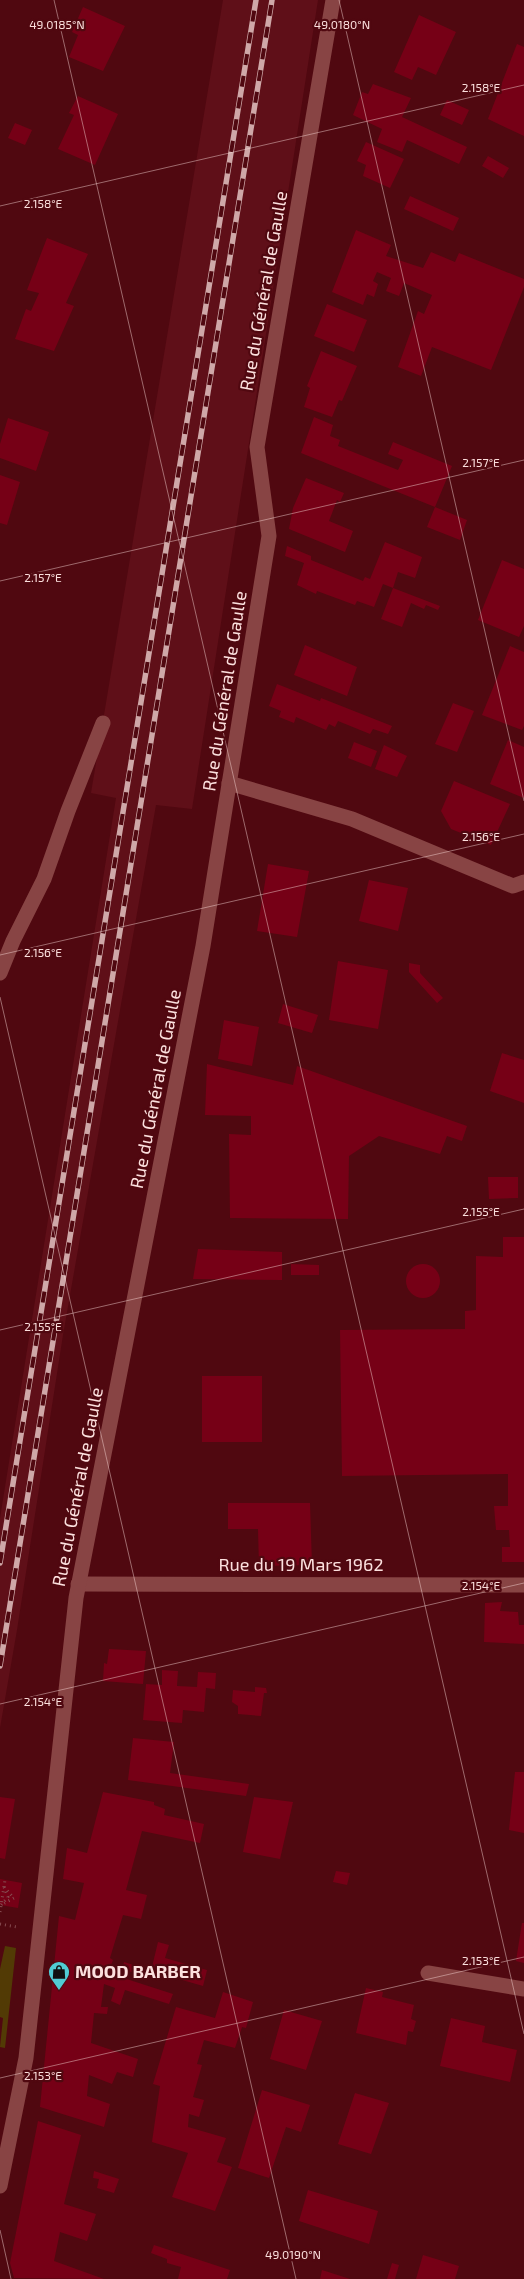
<svg xmlns="http://www.w3.org/2000/svg" width="524" height="2279" font-family="'Exo 2',sans-serif">
<style>
.built{fill:#5f0f18}
.green{fill:#523a05}
.building{fill:#760016}
.lines{fill:none;stroke-linecap:round;stroke-linejoin:round}
.path{stroke:#864c51;stroke-width:3;stroke-dasharray:1 4;stroke-linecap:butt}
.service{stroke:#844;stroke-width:15}
.minor{stroke:#844;stroke-width:15}
.rail-casing{stroke:#cfa8a8;stroke-width:5.5}
.rail{stroke:#500810;stroke-width:4;stroke-dasharray:11;stroke-linecap:butt}
.ticks{fill:none;stroke:#fce0de;stroke-width:1;stroke-opacity:0.45}
.labels{text-anchor:middle;stroke-width:4.5;stroke-linejoin:round;paint-order:stroke}
.street-label{font-size:18px;fill:#fce0de;stroke:#500810}
.poi-label{font-size:18px;font-weight:bold;fill:#fce0de;stroke:#500810;text-anchor:start}
.ticks-label{font-size:12px;text-anchor:middle;fill:#fce0de;stroke:#500810;stroke-width:4.5;stroke-linejoin:round;paint-order:stroke}
</style>
<rect width="100%" height="100%" fill="#500810"/>
<polygon class="built" points="223,0 318,0 192,809 156,805 63,1335 17,1630 0,1728 0,1518 116,798 91,793"/>
<polygon class="green" points="5,1946 16,1948 5,2048 0,2047 3,2018 0,2017 0,1969"/>
<g class="building">
<polygon points="83,7 125,26 103,71 69,57 78,35 72,32"/>
<polygon points="419,15 456,32 436,75 418,67 412,80 394,72"/>
<polygon points="517,44 524,47 524,136 488,119"/>
<polygon points="373,84 411,98 402,117 467,147 459,164 407,140 402,152 377,142 382,129 353,115 362,92 368,94"/>
<polygon points="78,96 118,114 95,165 58,149 74,115 69,113"/>
<polygon points="447,100 469,110 462,125 440,115"/>
<polygon points="15,123 32,130 25,145 8,138"/>
<polygon points="366,142 404,159 390,188 363,176 366,165 357,161"/>
<polygon points="488,156 509,168 503,178 482,166"/>
<polygon points="410,196 459,218 453,231 404,209"/>
<polygon points="356,230 391,245 386,256 423,268 431,252 455,262 459,253 524,279 524,287 491,370 432,347 421,376 398,367 418,311 424,314 432,295 404,283 399,296 386,291 391,278 377,272 373,281 378,284 374,297 367,294 363,305 332,292"/>
<polygon points="47,238 88,254 66,303 74,306 54,351 15,339 26,309 31,311 39,293 27,290"/>
<polygon points="327,304 367,320 354,352 314,336"/>
<polygon points="321,351 357,366 342,401 339,400 332,417 304,407 310,388 307,386"/>
<polygon points="314,417 333,425 330,436 340,440 338,446 398,470 403,460 388,454 393,442 452,466 435,507 301,453"/>
<polygon points="8,418 49,432 36,471 0,458 0,444"/>
<polygon points="0,475 20,482 7,525 0,523"/>
<polygon points="306,478 344,493 340,502 337,500 329,521 353,531 345,552 289,529 293,508"/>
<polygon points="435,507 467,520 460,540 427,527"/>
<polygon points="385,542 422,557 415,578 398,572 393,588 440,606 438,610 426,605 424,609 411,603 402,627 381,619 393,588 383,584 374,607 357,601 355,605 317,591 316,594 297,585 304,563 285,556 287,546 311,556 311,560 363,581 365,577 370,579"/>
<polygon points="502,560 524,569 524,626 519,637 478,620"/>
<polygon points="305,645 357,667 347,696 294,675"/>
<polygon points="510,646 524,652 524,726 522,730 482,715"/>
<polygon points="277,684 320,701 321,698 392,726 388,734 373,729 370,734 338,721 335,727 329,724 326,730 296,717 294,723 279,717 281,711 269,706"/>
<polygon points="453,703 474,711 457,752 435,744"/>
<polygon points="508,740 524,747 524,798 490,784"/>
<polygon points="354,742 377,751 371,767 348,758"/>
<polygon points="384,745 407,756 397,777 375,769"/>
<polygon points="454,781 510,804 491,845 451,829 441,811"/>
<polygon points="268,864 309,871 297,937 257,931"/>
<polygon points="369,880 408,888 398,931 359,921"/>
<polygon points="338,961 388,970 378,1029 329,1020"/>
<polygon points="409,963 420,965 420,973 443,998 437,1003 409,972"/>
<polygon points="283,1004 318,1015 312,1033 278,1023"/>
<polygon points="224,1020 259,1027 252,1066 218,1059"/>
<polygon points="502,1053 524,1060 524,1103 490,1091"/>
<polygon points="207,1064 293,1085 297,1066 467,1126 462,1141 447,1136 440,1154 379,1136 349,1156 348,1219 230,1218 229,1134 251,1135 251,1116 205,1115"/>
<polygon points="488,1177 518,1177 518,1198 489,1199"/>
<polygon points="503,1237 524,1237 524,1562 502,1562 502,1547 510,1547 509,1530 496,1530 494,1506 508,1506 508,1474 342,1476 340,1330 465,1329 465,1311 476,1310 476,1256 503,1257"/>
<polygon points="198,1249 282,1252 282,1280 193,1279"/>
<polygon points="291,1264 319,1265 319,1275 291,1275"/>
<circle cx="423" cy="1281" r="17"/>
<rect x="202" y="1376" width="60" height="66"/>
<polygon points="228,1503 310,1503 312,1565 259,1566 258,1529 228,1529"/>
<polygon points="502,1602 500,1611 518,1612 519,1625 524,1625 524,1644 484,1642 485,1603"/>
<polygon points="109,1649 146,1651 143,1684 103,1681 104,1663 107,1664"/>
<polygon points="162,1670 178,1671 177,1686 197,1687 198,1672 216,1673 215,1689 206,1688 204,1712 183,1710 182,1723 143,1720 146,1684 162,1685"/>
<polygon points="255,1687 266,1688 267,1693 264,1693 261,1716 238,1714 238,1706 232,1702 233,1690 255,1692"/>
<polygon points="133,1738 174,1742 170,1773 249,1784 246,1796 128,1780"/>
<polygon points="515,1772 524,1772 524,1833 509,1830"/>
<polygon points="103,1792 154,1802 154,1805 165,1809 164,1815 204,1824 200,1843 142,1831 126,1890 147,1895 141,1919 123,1915 110,1958 113,1960 108,1973 173,1994 169,2004 125,1990 120,2005 111,2001 115,1988 104,1984 101,2007 108,2007 107,2014 94,2013 91,2043 138,2059 133,2077 117,2072 112,2084 89,2075 87,2096 110,2104 104,2127 40,2107 59,1916 75,1920 84,1883 63,1879 67,1848 87,1853"/>
<polygon points="0,1797 15,1799 5,1859 0,1858"/>
<polygon points="254,1797 293,1802 280,1859 243,1852"/>
<polygon points="336,1871 350,1873 347,1885 333,1882"/>
<polygon points="0,1879 22,1883 18,1908 0,1905"/>
<polygon points="522,1923 524,1923 524,1963 516,1961"/>
<polygon points="158,1942 169,1945 165,1958 207,1970 203,1986 151,1971"/>
<polygon points="124,1962 140,1967 138,1974 122,1969"/>
<polygon points="366,1988 383,1992 382,1997 414,2005 411,2019 416,2021 413,2032 408,2031 406,2045 356,2033"/>
<polygon points="223,1992 253,2002 246,2028 242,2027 235,2048 204,2040 197,2064 202,2065 193,2097 204,2100 199,2117 189,2114 188,2127 226,2138 217,2162 232,2167 215,2211 172,2197 188,2153 152,2142 160,2086 153,2084 176,2007 215,2018"/>
<polygon points="284,2010 322,2021 306,2070 270,2059"/>
<polygon points="451,2018 485,2026 482,2042 517,2050 510,2082 440,2066"/>
<polygon points="262,2090 310,2105 301,2132 286,2127 269,2178 238,2168"/>
<polygon points="355,2093 389,2103 371,2154 338,2144"/>
<polygon points="38,2121 81,2135 64,2204 96,2214 87,2241 60,2232 54,2261 104,2279 14,2278 10,2263"/>
<polygon points="94,2171 119,2179 114,2193 97,2188 99,2179 93,2178"/>
<polygon points="308,2190 378,2211 369,2244 299,2221"/>
<polygon points="154,2245 230,2270 227,2279 178,2279 181,2267 167,2263 167,2259 151,2253"/>
<polygon points="423,2255 459,2266 455,2279 416,2279"/>
<polygon points="392,2263 399,2265 395,2279 387,2279"/>
<polygon points="322,2270 350,2279 320,2279"/>
</g>
<g class="lines">
<g class="path">
<polygon points="4,1887 14,1898 1,1905 8,1897"/>
<polyline points="0,1912 5,1880"/>
<polyline points="0,1924 17,1927"/>
</g>
<g class="service">
<polyline points="229,783 352,819 513,886 524,882"/>
<polyline points="0,973 13,941 44,879 68,811 103,723"/>
<polyline points="428,1973 524,1989"/>
</g>
<g class="minor">
<polyline points="78,1584 524,1585"/>
<polyline points="0,2186 26,2058 76,1598 203,946 269,536 257,447 333,0"/>
</g>
<g class="rail-casing">
<g id="rail">
<polyline points="0,1563 256,0"/>
<polyline points="0,1666 272,0"/>
</g>
</g>
<use href="#rail" class="rail"/>
</g>
<path class="ticks" d="M54,0L524,2034M339,0L524,801M0,206L524,85M0,581L524,460M0,955L524,834M0,997L296,2279M0,1330L524,1209M0,1704L524,1583M0,2078L524,1957M0,2230L11,2279"/>
<defs>
<g id="shop-pin" transform="scale(1.125)"><path d="M0 17L-7.5 6A9.5 9.5 0 1 1 7.5 6Z" fill="#51ccd4" stroke="#500810"/><path d="M-5-2.5h2.3a2.7 3.5 0 0 1 5.4 0H5L5.5 6h-11ZM-1.5-2.5h3a1.5 2.3 0 0 0-3 0Z" fill="#111"/></g>
</defs>
<g fill-rule="evenodd">
<use href="#shop-pin" x="59" y="1972"/>
</g>
<g class="labels">
<g class="street-label">
<text transform="translate(264 291) rotate(-80)" y="6">Rue du Général de Gaulle</text>
<text transform="translate(225 691) rotate(-81)" y="6">Rue du Général de Gaulle</text>
<text transform="translate(156 1089) rotate(-79)" y="6">Rue du Général de Gaulle</text>
<text transform="translate(78 1487) rotate(-79)" y="6">Rue du Général de Gaulle</text>
<text x="301" y="1571">Rue du 19 Mars 1962</text>
</g>
<g class="poi-label">
<text x="75" y="1978">MOOD BARBER</text>
</g>
</g>
<g class="ticks-label">
<text x="57" y="29">49.0185°N</text>
<text x="342" y="29">49.0180°N</text>
<text x="481" y="92">2.158°E</text>
<text x="43" y="208">2.158°E</text>
<text x="481" y="467">2.157°E</text>
<text x="43" y="582">2.157°E</text>
<text x="481" y="841">2.156°E</text>
<text x="43" y="957">2.156°E</text>
<text x="481" y="1216">2.155°E</text>
<text x="43" y="1331">2.155°E</text>
<text x="481" y="1590">2.154°E</text>
<text x="43" y="1706">2.154°E</text>
<text x="481" y="1965">2.153°E</text>
<text x="43" y="2080">2.153°E</text>
<text x="293" y="2259">49.0190°N</text>
</g>
</svg>
